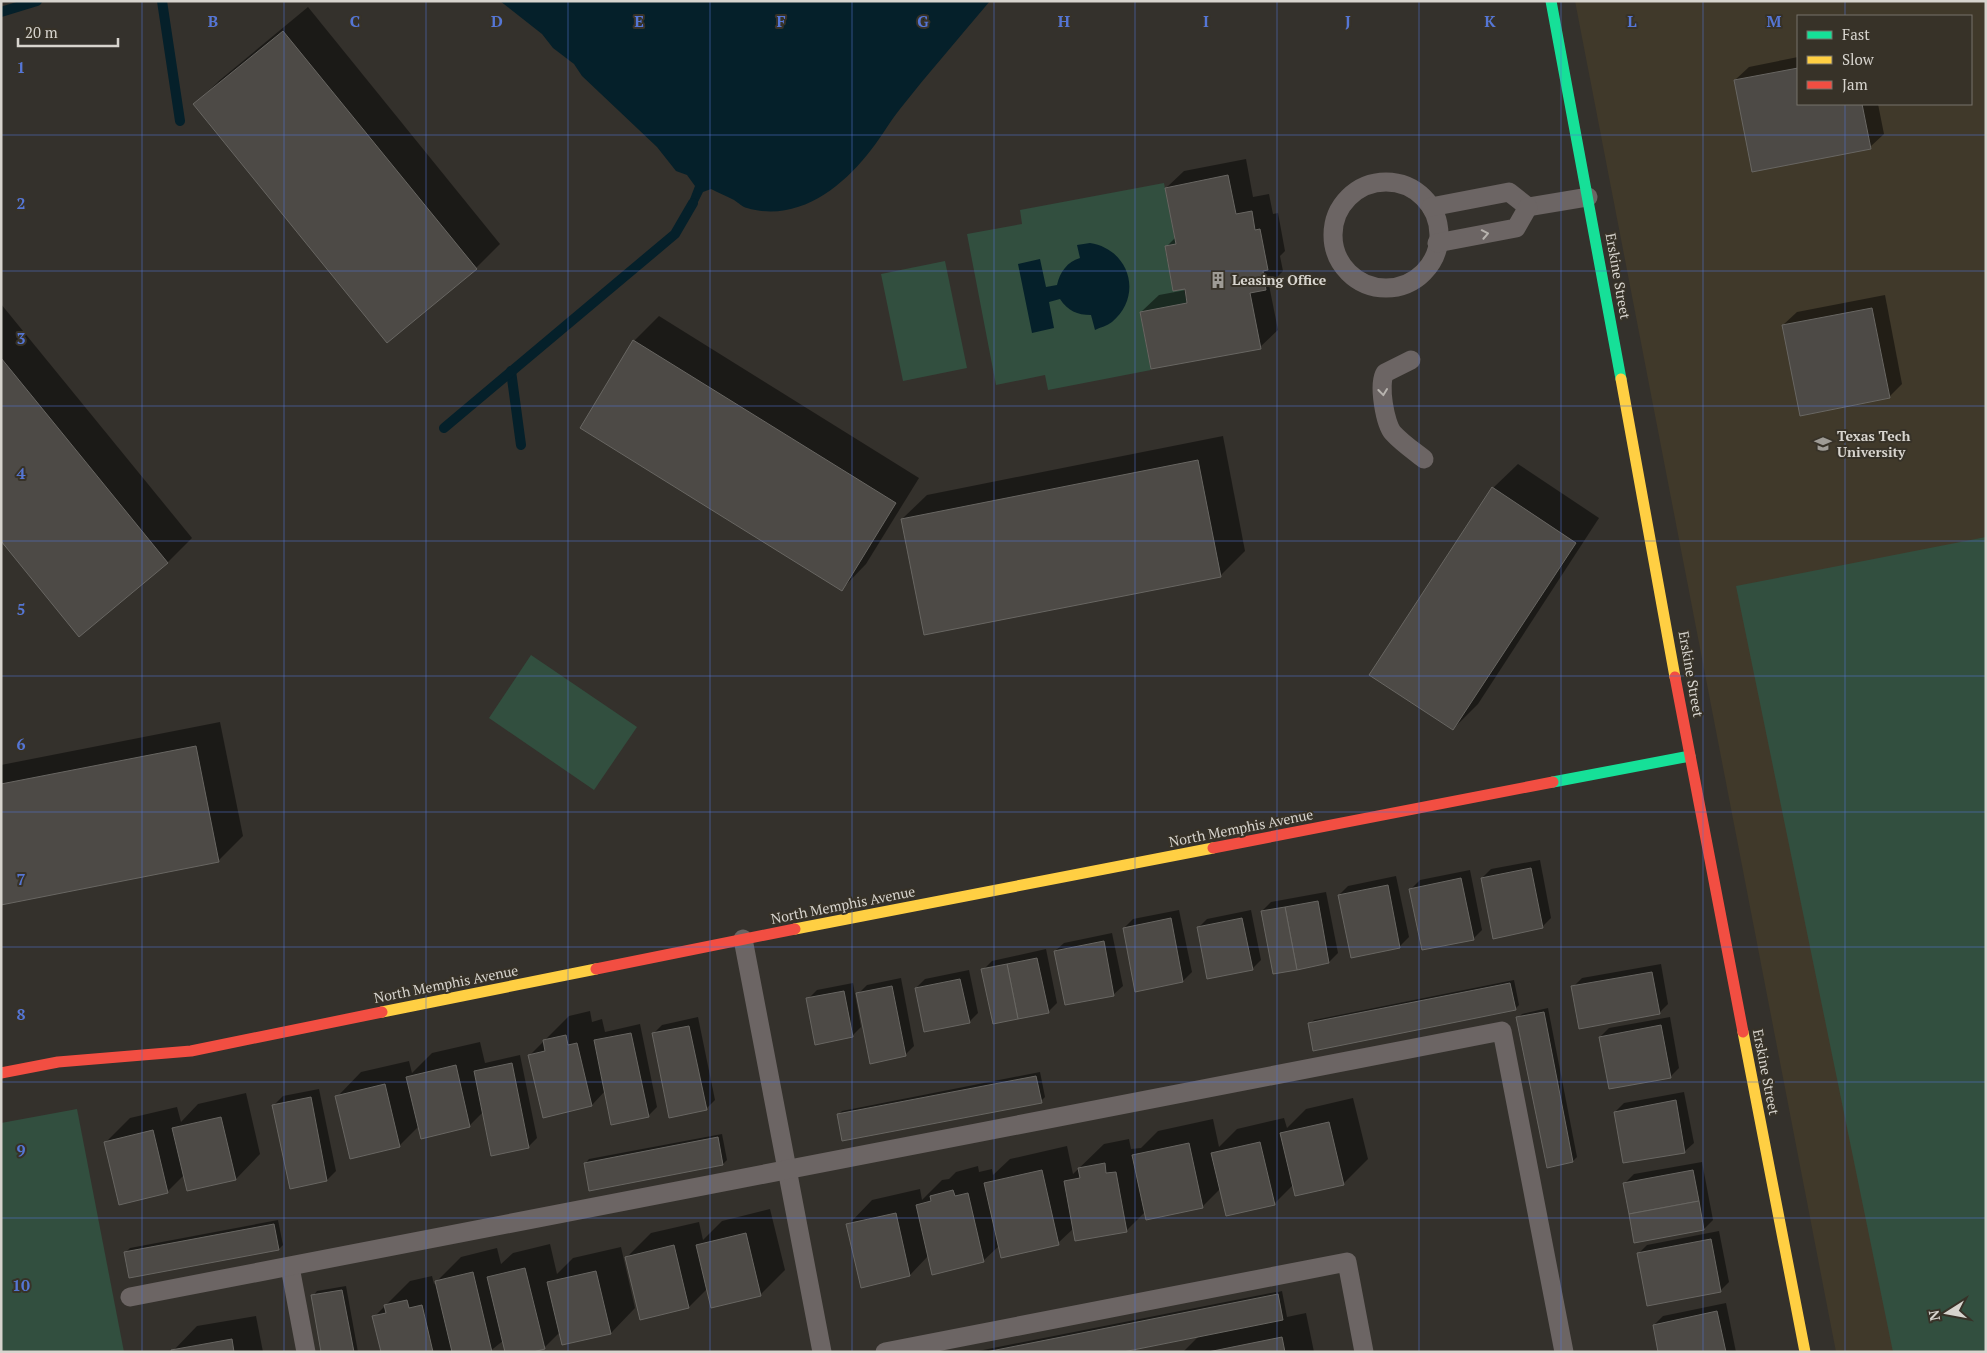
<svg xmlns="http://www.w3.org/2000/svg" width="1987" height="1353" font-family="'PT Serif',serif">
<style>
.built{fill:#40392a;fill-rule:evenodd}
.green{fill:#324f3f}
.water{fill:#05202a}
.shadow{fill:#0007}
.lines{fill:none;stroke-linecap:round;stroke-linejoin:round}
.stream{stroke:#05202a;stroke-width:10}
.building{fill:#4d4a46;stroke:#686662}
.lane{stroke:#6c6564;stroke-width:19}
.fast{stroke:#16e098;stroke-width:11}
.slow{stroke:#ffcf43;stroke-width:11}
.jam{stroke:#f24e42;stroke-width:11}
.oneway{stroke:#b7b3ae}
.grid{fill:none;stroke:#5576d5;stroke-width:1;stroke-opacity:0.55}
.labels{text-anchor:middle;stroke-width:4;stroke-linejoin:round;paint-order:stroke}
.street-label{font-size:14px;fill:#d7d4ce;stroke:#373228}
.poi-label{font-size:14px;font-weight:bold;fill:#d7d4ce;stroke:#373228;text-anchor:start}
.grid-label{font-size:16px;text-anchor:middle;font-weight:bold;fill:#5576d5;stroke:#373228;stroke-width:4;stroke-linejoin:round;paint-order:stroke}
</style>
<rect width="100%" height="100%" fill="#34312c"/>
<path class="built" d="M1575,1H1986V1352H1836ZM1798,16H1971V104H1798Z"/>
<g class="green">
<polygon points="1164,183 1176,245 1165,248 1173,291 1184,289 1187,304 1140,313 1151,370 1048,390 1045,375 996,385 967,234 1022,224 1020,210"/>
<polygon points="945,261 967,368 903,381 881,274"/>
<polygon points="1986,537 1986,1352 1893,1352 1736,586"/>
<polygon points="531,655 637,727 594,790 489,718"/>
<polygon points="77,1109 124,1352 1,1352 1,1123"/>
</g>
<g class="water">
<path d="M500,1H990C960,37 929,72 900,109C888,124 879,141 867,155C838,191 795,222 747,208C742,207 739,203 734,200C727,196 718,193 711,189L703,192L698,202L693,203L690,199L695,186L687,175L676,171L657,147L582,76L574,64L553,48L542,34Z"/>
<path d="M1090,243C1129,249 1144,295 1112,322C1107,326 1101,327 1095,330L1091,315C1077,315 1068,311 1060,299L1049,302L1054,328L1032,333L1018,264L1040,259L1046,287L1057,285C1060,272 1067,262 1080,258L1077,245Z"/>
</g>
<g class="shadow">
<polygon points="308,7 500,244 476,268 195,104 220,80"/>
<polygon points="1798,57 1798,104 1878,104 1884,134 1870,147 1735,80 1749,67"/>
<polygon points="1246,159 1253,197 1269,194 1273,214 1278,213 1285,251 1280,256 1283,271 1269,285 1278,330 1260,347 1141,312 1159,295 1186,290 1166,247 1176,237 1166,188 1184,171"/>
<polygon points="1885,295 1902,384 1889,397 1783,325 1797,312"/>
<polygon points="1,304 192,538 168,562 1,539"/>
<polygon points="659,316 919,478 866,564 842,589 634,341"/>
<polygon points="1223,436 1245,551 1221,575 925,634 902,519 927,495"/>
<polygon points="1518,464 1599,518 1478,704 1453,729 1493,488"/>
<polygon points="220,722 243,836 218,861 1,904 1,765"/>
<polygon points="1540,860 1551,918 1542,927 1482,878 1491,869"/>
<polygon points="1470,870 1482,930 1473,939 1411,889 1420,880"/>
<polygon points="1396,876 1409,937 1400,946 1352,956 1339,895 1348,886"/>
<polygon points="1326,892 1338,953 1329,962 1262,911 1271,902"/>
<polygon points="1179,910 1192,972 1183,981 1136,990 1124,928 1133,919"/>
<polygon points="1251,910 1261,960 1252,969 1198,928 1207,919"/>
<polygon points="1112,933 1123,986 1114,994 1055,951 1064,943"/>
<polygon points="1046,949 1057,1003 1048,1012 983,970 992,961"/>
<polygon points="1661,964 1668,1004 1659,1013 1573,987 1582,978"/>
<polygon points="969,970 978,1013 969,1022 916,988 925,979"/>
<polygon points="901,978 914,1046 905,1055 858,994 867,985"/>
<polygon points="1514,980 1519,1005 1515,1009 1310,1024 1314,1020"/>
<polygon points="853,983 861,1027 852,1036 808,999 817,990"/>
<polygon points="1548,1008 1577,1157 1573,1161 1518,1018 1522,1014"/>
<polygon points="590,1011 592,1022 602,1019 605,1032 640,1024 657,1107 648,1116 605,1091 592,1105 544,1116 530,1055 569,1016"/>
<polygon points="698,1017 715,1100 706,1109 653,1034 662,1025"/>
<polygon points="1670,1017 1679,1068 1670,1077 1600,1037 1609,1028"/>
<polygon points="480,1042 485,1063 520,1055 537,1138 528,1147 483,1112 469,1126 419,1126 399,1146 337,1097 361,1072 409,1061 412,1073 432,1053"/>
<polygon points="1040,1072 1045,1097 1041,1101 838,1115 842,1111"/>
<polygon points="319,1089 336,1171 327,1180 291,1188 274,1105 283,1096"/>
<polygon points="1684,1092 1694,1143 1685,1151 1615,1112 1624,1103"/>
<polygon points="246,1093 260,1154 236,1179 184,1175 167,1192 106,1142 130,1118 177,1107 181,1122 198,1104"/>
<polygon points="1353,1098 1368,1159 1343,1184 1293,1185 1274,1204 1220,1189 1202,1207 1146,1211 1126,1231 1074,1228 1058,1243 999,1246 983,1261 929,1255 910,1275 848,1225 872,1200 920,1189 922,1200 942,1180 949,1179 956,1172 978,1166 979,1172 992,1169 993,1175 1010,1159 1067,1146 1073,1174 1104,1144 1129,1139 1131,1149 1141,1148 1158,1131 1213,1119 1219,1147 1237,1129 1284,1118 1287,1128 1306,1109"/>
<polygon points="722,1134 727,1160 723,1164 585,1164 589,1159"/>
<polygon points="1702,1162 1713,1220 1704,1229 1625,1183 1634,1174"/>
<polygon points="770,1209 785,1270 760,1295 708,1288 689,1307 641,1319 627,1257 651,1233 699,1222 703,1240 722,1221"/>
<polygon points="278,1220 283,1245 279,1249 126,1252 130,1248"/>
<polygon points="1719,1231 1729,1282 1720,1291 1638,1254 1647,1245"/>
<polygon points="550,1244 557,1274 573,1258 621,1247 635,1308 611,1333 560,1332 544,1348 504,1340 489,1352 453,1350 451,1352 382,1352 374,1317 410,1281 432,1276 434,1284 436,1283 436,1282 461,1257 497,1248 501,1264 513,1253"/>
<polygon points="346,1286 358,1352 323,1352 313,1296 317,1291"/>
<polygon points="1282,1291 1287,1317 1306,1313 1314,1352 1183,1352 1199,1336 1117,1352 973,1352 1276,1292 1281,1318 1283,1318 1278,1292"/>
<polygon points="1726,1303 1736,1352 1659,1352 1654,1325 1663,1316"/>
<polygon points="256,1316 263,1352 172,1352 197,1326"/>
</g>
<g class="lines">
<g class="stream">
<polyline points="162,1 180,121"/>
<polyline points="1,12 37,1"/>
<polyline points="511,371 521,445"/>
<polyline points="444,428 675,234 693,203"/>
</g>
</g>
<g class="building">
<polygon points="283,31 477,269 387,343 193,104"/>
<polygon points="1798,68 1798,104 1862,104 1871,149 1752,172 1734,80"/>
<polygon points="1228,175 1236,214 1252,211 1255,230 1260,229 1268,270 1263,271 1266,290 1250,293 1261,349 1151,369 1140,312 1187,303 1185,289 1173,291 1165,246 1176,244 1165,188"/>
<polygon points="1872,308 1890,398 1800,416 1782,325"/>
<polygon points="633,340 896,503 842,591 580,428"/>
<polygon points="1,358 168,563 79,637 1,541"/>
<polygon points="1198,460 1221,577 924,635 901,519"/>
<polygon points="1492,487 1576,543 1453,730 1369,675"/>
<polygon points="196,746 219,862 1,905 1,784"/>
<polygon points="1531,868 1543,928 1493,939 1481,878"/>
<polygon points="1461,878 1474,940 1422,950 1409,889"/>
<polygon points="1388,885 1400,948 1351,958 1338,895"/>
<polygon points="1318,901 1329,963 1297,970 1285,907"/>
<polygon points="1285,907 1297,970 1273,974 1261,911"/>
<polygon points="1171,918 1183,982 1135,992 1123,928"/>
<polygon points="1242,918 1253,970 1207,979 1197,927"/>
<polygon points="1104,941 1114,996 1065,1005 1054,951"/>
<polygon points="1037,958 1049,1013 1018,1019 1007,964"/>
<polygon points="1007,964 1018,1019 993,1024 981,969"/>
<polygon points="1652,972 1660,1014 1579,1029 1571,986"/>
<polygon points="960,979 970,1023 924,1032 915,988"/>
<polygon points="1510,983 1516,1010 1313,1051 1308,1023"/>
<polygon points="892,986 906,1056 870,1064 856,993"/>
<polygon points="844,991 853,1037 815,1045 806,998"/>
<polygon points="1544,1012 1573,1162 1547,1168 1516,1017"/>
<polygon points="1661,1025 1671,1078 1609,1089 1599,1037"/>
<polygon points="689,1026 707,1110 669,1118 652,1033"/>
<polygon points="631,1033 649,1117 611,1125 594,1040"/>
<polygon points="566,1035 568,1045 577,1043 592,1106 543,1118 528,1055 545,1051 543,1040"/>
<polygon points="512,1063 529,1148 491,1156 474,1071"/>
<polygon points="456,1065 470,1127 421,1139 406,1077"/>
<polygon points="1036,1076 1042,1103 842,1141 837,1114"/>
<polygon points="385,1084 400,1147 350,1159 335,1096"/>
<polygon points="311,1097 327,1181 290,1189 272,1105"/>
<polygon points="1676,1100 1685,1153 1623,1163 1614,1112"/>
<polygon points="221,1117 236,1180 187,1191 172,1128"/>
<polygon points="1329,1122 1344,1185 1295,1196 1280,1133"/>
<polygon points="153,1130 168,1193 119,1205 104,1142"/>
<polygon points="718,1137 723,1165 589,1191 584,1163"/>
<polygon points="1260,1142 1275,1205 1226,1216 1211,1153"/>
<polygon points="1189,1143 1203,1208 1146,1220 1132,1155"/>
<polygon points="1105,1163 1106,1173 1116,1172 1127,1232 1075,1241 1064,1181 1080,1178 1078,1168"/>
<polygon points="1042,1170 1059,1245 1001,1258 984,1183"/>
<polygon points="1693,1170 1699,1201 1629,1214 1623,1183"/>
<polygon points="953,1190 955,1196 968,1193 984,1262 932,1275 916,1205 931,1201 930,1196"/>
<polygon points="1699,1201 1704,1230 1634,1243 1629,1214"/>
<polygon points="896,1213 910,1276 861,1288 846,1224"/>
<polygon points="274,1224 279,1250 129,1278 124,1252"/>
<polygon points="746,1233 761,1296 711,1308 696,1245"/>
<polygon points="1711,1239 1721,1292 1647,1306 1637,1253"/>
<polygon points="674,1245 689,1308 640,1320 625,1257"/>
<polygon points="525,1268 545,1349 533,1352 505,1352 487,1277"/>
<polygon points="596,1271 611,1334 562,1345 547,1282"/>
<polygon points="473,1272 492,1352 452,1352 435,1281"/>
<polygon points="342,1290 354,1352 321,1352 311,1295"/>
<polygon points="1278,1294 1283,1320 1123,1352 986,1352"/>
<polygon points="407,1300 409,1308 422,1305 433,1352 381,1352 372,1316 386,1313 384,1305"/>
<polygon points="1717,1311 1726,1352 1658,1352 1653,1325"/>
<polygon points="1282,1337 1285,1352 1208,1352"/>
<polygon points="232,1339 234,1352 171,1352 171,1350"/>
</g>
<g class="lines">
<g class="lane">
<circle cx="1386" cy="235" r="53"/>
<polyline points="1431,207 1509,192 1528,207 1588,197"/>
<polyline points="1437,243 1516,228 1528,207"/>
<path d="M1411,360L1385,373C1378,384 1385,424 1393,433C1402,443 1414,451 1424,459"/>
<polyline points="743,939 822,1352"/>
<polyline points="290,1267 306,1352"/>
<polyline points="130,1297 1502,1031 1564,1352"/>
<polyline points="885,1352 1347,1262 1364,1352"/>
</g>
<g class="fast">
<polyline points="1551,1 1621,379"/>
<polyline points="1553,782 1690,756"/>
</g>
<g class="slow">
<polyline points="1621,379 1675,677"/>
<polyline points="795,929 1213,848"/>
<polyline points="382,1012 596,969"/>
<polyline points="1743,1032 1805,1352"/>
</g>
<g class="jam">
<polyline points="1675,677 1743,1032"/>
<polyline points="1213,848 1553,782"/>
<polyline points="596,969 795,929"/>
<polyline points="1,1073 58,1062 191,1051 382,1012"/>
</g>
</g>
<defs><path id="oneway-chevron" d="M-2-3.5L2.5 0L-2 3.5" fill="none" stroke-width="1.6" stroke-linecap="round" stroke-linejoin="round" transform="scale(1.25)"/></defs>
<g class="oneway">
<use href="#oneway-chevron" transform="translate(1485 234) rotate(-11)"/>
<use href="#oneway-chevron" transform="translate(1383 392) rotate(83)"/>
</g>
<path class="grid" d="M142,1V1352M284,1V1352M426,1V1352M568,1V1352M710,1V1352M852,1V1352M994,1V1352M1135,1V1352M1277,1V1352M1419,1V1352M1561,1V1352M1703,1V1352M1845,1V16M1845,104V1352M1,135H1986M1,271H1986M1,406H1986M1,541H1986M1,676H1986M1,812H1986M1,947H1986M1,1082H1986M1,1218H1986"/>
<defs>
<g id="building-bare" transform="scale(1.35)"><path d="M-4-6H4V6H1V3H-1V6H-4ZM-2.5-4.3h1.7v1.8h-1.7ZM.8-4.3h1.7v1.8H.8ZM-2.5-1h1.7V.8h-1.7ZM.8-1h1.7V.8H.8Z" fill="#9e9b95" stroke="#373228" stroke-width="2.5" paint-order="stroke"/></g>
<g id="university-bare" transform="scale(1.35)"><path d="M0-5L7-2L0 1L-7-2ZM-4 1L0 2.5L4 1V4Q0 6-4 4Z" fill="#9e9b95" stroke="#373228" stroke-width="2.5" paint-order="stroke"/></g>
</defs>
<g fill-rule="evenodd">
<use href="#building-bare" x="1218" y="280"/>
<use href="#university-bare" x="1823" y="444"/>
</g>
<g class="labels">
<g class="street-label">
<text transform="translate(1618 276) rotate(80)" y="5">Erskine Street</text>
<text transform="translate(1691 674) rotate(80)" y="5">Erskine Street</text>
<text transform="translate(1241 828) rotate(-11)" y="5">North Memphis Avenue</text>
<text transform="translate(843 905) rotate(-11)" y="5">North Memphis Avenue</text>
<text transform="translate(446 984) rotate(-11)" y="5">North Memphis Avenue</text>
<text transform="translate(1766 1072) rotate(79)" y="5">Erskine Street</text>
</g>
<g class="poi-label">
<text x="1232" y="285">Leasing Office</text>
<text x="1837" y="441">Texas Tech<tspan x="1837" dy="16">University</tspan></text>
</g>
</g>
<g class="grid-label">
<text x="213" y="27">B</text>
<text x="355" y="27">C</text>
<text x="497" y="27">D</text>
<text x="639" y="27">E</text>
<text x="781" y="27">F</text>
<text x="923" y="27">G</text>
<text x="1064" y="27">H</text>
<text x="1206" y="27">I</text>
<text x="1348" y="27">J</text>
<text x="1490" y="27">K</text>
<text x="1632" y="27">L</text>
<text x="1774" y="27">M</text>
<text x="21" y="73">1</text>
<text x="21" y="209">2</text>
<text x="21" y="344">3</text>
<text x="21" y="479">4</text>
<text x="21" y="615">5</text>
<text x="21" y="750">6</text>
<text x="21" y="885">7</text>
<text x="21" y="1020">8</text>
<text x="21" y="1156">9</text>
<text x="21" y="1291">10</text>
</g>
<rect width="1987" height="1353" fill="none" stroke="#d7d4ce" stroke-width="5"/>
<rect x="1797" y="15" width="175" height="90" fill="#373228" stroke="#77736a"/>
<rect x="1807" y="31" width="25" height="8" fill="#16e098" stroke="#77736a"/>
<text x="1842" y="40" font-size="15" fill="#d7d4ce">Fast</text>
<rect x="1807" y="56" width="25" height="8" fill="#ffcf43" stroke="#77736a"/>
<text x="1842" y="65" font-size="15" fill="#d7d4ce">Slow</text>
<rect x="1807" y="81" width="25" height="8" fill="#f24e42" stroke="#77736a"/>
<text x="1842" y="90" font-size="15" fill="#d7d4ce">Jam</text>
<g transform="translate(1947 1313) rotate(259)" stroke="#373228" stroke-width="4" paint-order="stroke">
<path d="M0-4L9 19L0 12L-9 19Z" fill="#d7d4ce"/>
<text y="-8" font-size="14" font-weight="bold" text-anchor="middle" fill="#d7d4ce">N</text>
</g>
<path d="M18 38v8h100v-8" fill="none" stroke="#d7d4ce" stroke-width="2.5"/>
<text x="25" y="38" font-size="15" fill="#d7d4ce" stroke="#373228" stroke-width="4" paint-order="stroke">20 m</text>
</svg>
